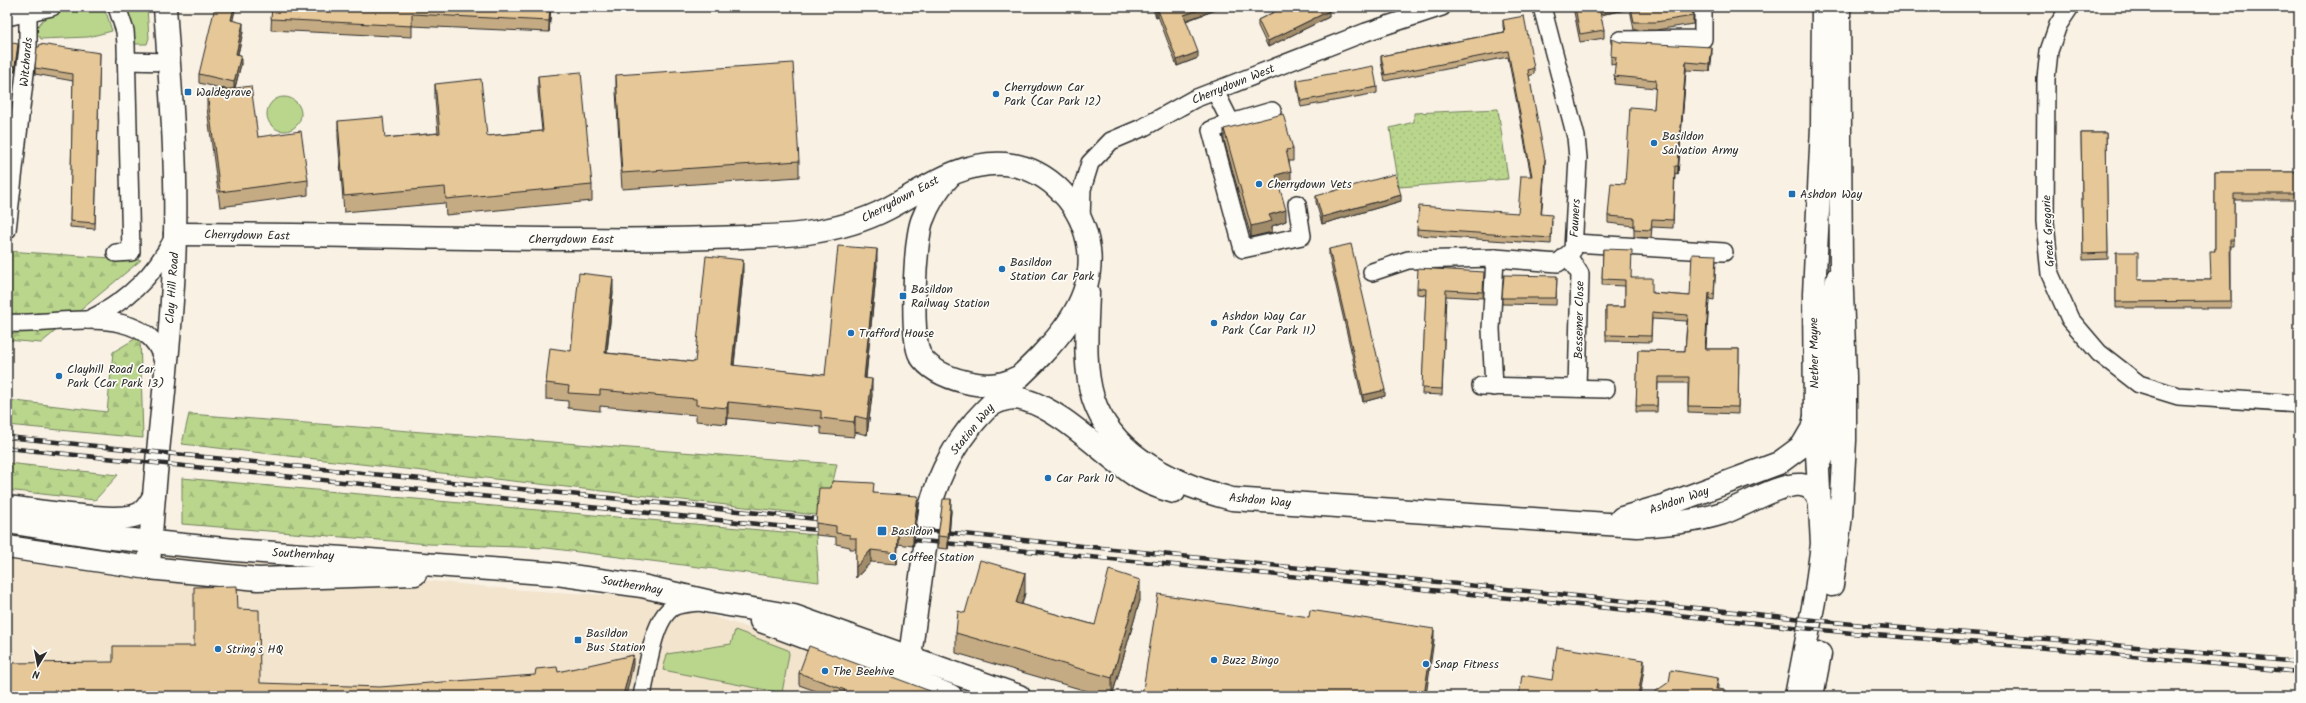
<svg xmlns="http://www.w3.org/2000/svg" width="2306" height="703" font-family="Kalam,sans-serif">
<style>
.built{fill:#f2e4cd}
.green{fill:#bad68d;stroke:#72805c}
.forest{fill:url(#forest-firs);stroke:#72805c}
.park{fill:url(#park-dots);stroke:#72805c}
.lines{fill:none;stroke-linecap:round;stroke-linejoin:round}
.street-casing{stroke:#2b2b2b;stroke-width:20}
.secondary-casing{stroke:#2b2b2b;stroke-width:25}
.primary-casing{stroke:#2b2b2b;stroke-width:25}
.street{stroke:#fdfcf7;stroke-width:17}
.secondary{stroke:#fdfcf7;stroke-width:22}
.primary{stroke:#fdfcf7;stroke-width:22}
.rail-casing{stroke:#2b2b2b;stroke-width:4.5}
.rail{stroke:#fdfcf7;stroke-width:3;stroke-dasharray:9;stroke-linecap:butt}
.wall{fill:#c5ab83;stroke:#2b2b2b}
.shaded-wall{fill:#a08b6a;stroke:#2b2b2b}
.building{fill:#e5c798;stroke:#2b2b2b}
.poi-dot{fill:#1f6fb2;stroke:#fdfcf7;stroke-width:1.5}
.labels{text-anchor:middle;stroke-width:3.5;stroke-linejoin:round;paint-order:stroke}
.street-label{font-size:12px;fill:#2b2b2b;stroke:#fdfcf7}
.poi-label{font-size:12px;fill:#2b2b2b;stroke:#fdfcf7;text-anchor:start}
</style>
<defs>
<pattern id="forest-firs" width="22" height="20" patternUnits="userSpaceOnUse"><rect width="22" height="20" fill="#bad68d"/><path d="M5 1l3.5 6h-7zM16 11l3.5 6h-7z" fill="#a0b87a"/></pattern>
<pattern id="park-dots" width="8" height="8" patternUnits="userSpaceOnUse"><rect width="8" height="8" fill="#bad68d"/><path d="M2 2h.1M6 6h.1" fill="none" stroke="#a0b87a" stroke-width="1.8" stroke-linecap="round"/></pattern>
</defs>
<rect width="100%" height="100%" fill="#f8f1e4"/>
<filter id="ink" filterUnits="userSpaceOnUse"><feTurbulence type="fractalNoise" baseFrequency=".025" numOctaves="2"/><feDisplacementMap in="SourceGraphic" scale="8" xChannelSelector="R" yChannelSelector="G"/><feConvolveMatrix kernelMatrix="1 2 1 2 8 2 1 2 1" color-interpolation-filters="sRGB"/></filter>
<g filter="url(#ink)">
<polygon class="built" points="7,538 141,550 507,589 654,598 849,659 933,696 7,696"/>
<g class="green">
<path d="M82,7H100L107,15L112,31L88,37L41,39L37,34C35,14 68,10 82,7Z"/>
<polygon points="124,7 147,7 149,38 147,44 131,44"/>
<circle cx="284" cy="114" r="17"/>
<polygon points="735,630 788,650 789,654 782,693 663,670 667,654 731,644"/>
</g>
<g class="forest">
<polygon points="7,251 141,260 41,343 7,340"/>
<polygon points="140,336 143,438 7,425 7,400 107,412 113,352"/>
<polygon points="189,414 837,464 825,516 182,444"/>
<polygon points="7,463 118,475 95,500 7,490"/>
<polygon points="182,478 816,535 819,582 547,548 429,544 182,524"/>
</g>
<polygon class="park" points="1498,109 1508,179 1399,187 1390,128 1414,122 1414,113"/>
<g class="lines">
<g class="street-casing">
<g id="street">
<polyline points="2070,7 2058,25 2049,51 2046,79 2045,222 2050,274 2070,319 2099,353 2139,384 2178,396 2299,404"/>
<polyline points="7,17 52,7"/>
<polyline points="1620,40 1703,39 1703,7"/>
<polyline points="126,61 169,62"/>
<polyline points="1215,91 1231,123 1272,111"/>
<polyline points="1231,123 1211,130 1243,249 1302,236 1297,204"/>
<polyline points="1081,220 1082,189 1090,163 1111,141 1144,127 1194,99 1366,32 1442,7"/>
<polyline points="7,230 28,47 28,14"/>
<polyline points="1574,243 1724,252"/>
<polyline points="116,253 131,252 126,45 125,31 117,7"/>
<polyline points="1568,256 1580,274 1577,388"/>
<polyline points="1372,272 1408,260 1495,258 1558,263 1573,250 1578,158 1576,137 1542,7"/>
<path d="M88,320C127,302 156,274 175,235"/>
<path d="M7,323C52,327 157,297 164,369"/>
<polyline points="1481,386 1606,389"/>
<polyline points="1494,387 1491,329 1495,258"/>
<path d="M642,696C647,673 652,620 673,607C681,603 692,603 700,602"/>
</g>
</g>
<g class="secondary-casing">
<g id="secondary">
<path d="M949,177C936,190 928,205 922,221C915,241 910,338 920,355C930,371 949,378 966,382C983,386 1001,387 1016,378"/>
<path d="M175,234C311,234 446,239 581,239C635,240 689,239 743,237C764,236 786,236 807,233C835,229 862,222 887,209C925,189 959,161 1005,164C1049,168 1083,205 1089,249C1098,322 1019,371 976,420C954,445 940,472 931,504L910,656L915,674L926,686"/>
<path d="M1088,293C1087,327 1083,365 1093,398C1112,457 1178,485 1232,499L1637,526C1666,524 1695,522 1723,513C1743,506 1781,483 1801,485C1813,486 1817,495 1821,505"/>
<path d="M990,406C1001,399 1013,396 1025,400C1061,410 1101,452 1133,474C1145,483 1160,488 1174,492"/>
<path d="M1818,467C1840,426 1825,365 1829,320C1831,306 1834,291 1838,277"/>
<path d="M7,507C34,510 118,525 139,514C146,511 149,504 153,498"/>
<polyline points="1622,518 1666,505 1779,463 1802,446 1812,429 1815,417"/>
<polyline points="7,522 102,537 235,550 557,574 642,586 711,602 794,616 1019,696"/>
<polyline points="7,547 149,568 258,579 415,574"/>
<path d="M149,568C154,456 173,345 175,234C177,158 170,82 165,7"/>
<polyline points="761,621 847,653 951,696"/>
</g>
</g>
<g class="primary-casing">
<g id="primary">
<polyline points="1832,585 1841,516 1845,440 1845,377 1841,265 1839,7"/>
<polyline points="1796,696 1816,591 1822,544 1815,417 1814,294 1822,127 1823,7"/>
<polyline points="1812,696 1820,654"/>
</g>
</g>
<use href="#street" class="street"/>
<use href="#secondary" class="secondary"/>
<use href="#primary" class="primary"/>
<g class="rail-casing">
<g id="rail">
<polyline points="7,437 827,520"/>
<polyline points="7,448 827,531"/>
<polyline points="904,528 1863,625 2060,640 2299,662"/>
<polyline points="902,539 1363,583 1862,634 2059,649 2299,672"/>
</g>
</g>
<use href="#rail" class="rail"/>
</g>
<g class="wall">
<polygon points="235,7 235,10 232,21 243,32 238,54 241,64 235,88 258,137 308,180 308,195 220,207 207,108 207,92 225,89 199,83 199,74"/>
<polygon points="272,7 551,7 549,32 412,26 412,37 271,30"/>
<polygon points="1152,7 1224,7 1186,21 1198,58 1177,66 1158,16 1156,17"/>
<polygon points="1284,7 1336,7 1328,11 1329,17 1268,47 1258,26 1258,20"/>
<polygon points="1573,7 1691,7 1693,16 1693,24 1656,30 1634,30 1630,9 1600,15 1604,30 1604,38 1580,42"/>
<polygon points="1503,20 1534,68 1534,74 1529,76 1545,166 1541,214 1552,221 1551,244 1417,235 1417,229 1518,213 1531,176 1508,57 1385,81 1381,62 1381,56 1504,32 1503,26"/>
<polygon points="7,42 18,50 15,72 7,71"/>
<polygon points="1620,42 1712,55 1710,71 1686,70 1678,174 1675,173 1673,228 1652,227 1651,238 1634,237 1634,226 1608,223 1608,216 1625,184 1654,109 1656,88 1614,84 1616,65 1611,64 1611,56"/>
<polygon points="100,53 95,229 70,227 73,81 35,74 35,68"/>
<polygon points="616,75 799,161 799,177 622,189 616,91"/>
<polygon points="538,76 592,185 592,201 446,215 445,203 344,212 338,137 338,121 385,138 438,133 435,99 435,84 487,136 542,131 538,92"/>
<polygon points="1297,80 1377,87 1377,93 1301,107 1297,86"/>
<polygon points="1224,129 1293,149 1293,161 1289,161 1291,182 1279,186 1286,221 1272,226 1272,232 1251,237 1224,140"/>
<polygon points="2081,133 2106,133 2108,259 2083,260"/>
<polygon points="2215,172 2299,172 2299,200 2234,200 2234,246 2231,246 2231,308 2116,308 2116,252 2138,280 2211,280 2215,251"/>
<polygon points="1316,196 1401,201 1322,224 1316,202"/>
<polygon points="1329,249 1385,396 1363,402 1329,256"/>
<polygon points="1603,249 1632,278 1652,293 1690,296 1716,262 1714,300 1709,299 1706,349 1739,349 1738,414 1688,412 1688,383 1658,383 1657,412 1636,412 1638,350 1685,351 1687,321 1652,319 1651,342 1606,341 1606,307 1625,307 1625,286 1602,285"/>
<polygon points="877,265 866,378 872,395 867,435 855,432 854,437 821,434 821,427 728,418 727,424 696,421 696,415 600,406 600,411 568,408 568,401 546,399 546,383 571,351 613,292 607,353 695,362 743,275 734,366 825,375"/>
<polygon points="1557,276 1556,305 1502,304 1502,298"/>
<polygon points="1484,278 1483,298 1446,296 1442,395 1422,394 1426,295 1417,294 1417,288"/>
<polygon points="874,493 918,508 913,546 898,544 897,564 871,562 856,578 856,549 850,549 850,547 836,544 836,537 816,535 816,523"/>
<polygon points="951,511 948,549 938,548 938,536"/>
<polygon points="1025,593 1022,605 1095,625 1140,600 1112,696 1104,696 956,653 956,633 965,613"/>
<polygon points="799,673 930,696 830,696 799,685"/>
</g>
<g class="shaded-wall">
<polygon points="234,7 235,7 235,10 231,29 231,20"/>
<polygon points="550,7 551,7 549,32 549,21"/>
<polygon points="1207,7 1224,7 1184,21 1184,15"/>
<polygon points="1326,7 1336,7 1326,12"/>
<polygon points="1602,7 1630,7 1630,9 1599,15 1599,8"/>
<polygon points="1158,10 1158,16 1156,17 1156,11"/>
<polygon points="1329,11 1329,17 1268,47 1268,41"/>
<polygon points="243,23 243,32 236,62 236,54"/>
<polygon points="18,44 18,50 15,72 15,66"/>
<polygon points="1712,47 1712,55 1710,71 1710,64"/>
<polygon points="1198,52 1198,58 1177,66 1177,60"/>
<polygon points="241,55 241,64 234,91 234,82"/>
<polygon points="1686,62 1686,70 1678,174 1678,166"/>
<polygon points="1545,159 1545,166 1541,220 1541,214"/>
<polygon points="1291,171 1291,182 1276,186 1276,175"/>
<polygon points="1401,195 1401,201 1322,224 1322,217"/>
<polygon points="1286,210 1286,221 1272,226 1272,232 1251,237 1251,226 1269,215"/>
<polygon points="877,249 877,265 864,394 864,378"/>
<polygon points="743,260 743,275 732,381 732,365"/>
<polygon points="613,277 613,292 605,369 605,353"/>
<polygon points="1709,293 1709,299 1705,355 1705,349"/>
<polygon points="872,379 872,395 867,435 867,419"/>
<polygon points="1385,390 1385,396 1363,402 1363,395"/>
<polygon points="728,402 728,418 727,424 727,408"/>
<polygon points="855,416 855,432 854,437 854,422"/>
<polygon points="918,496 918,508 913,546 913,534"/>
<polygon points="951,499 951,511 948,549 948,537"/>
<polygon points="898,533 898,544 897,564 897,553"/>
<polygon points="871,550 871,562 856,578 856,567"/>
<polygon points="1025,573 1025,593 1016,623 1016,603"/>
<polygon points="1140,580 1140,600 1112,696 1112,678"/>
<polygon points="1434,629 1434,640 1426,696 1424,696"/>
<polygon points="633,655 633,665 626,696 623,696"/>
<polygon points="1644,660 1644,669 1640,696 1638,696"/>
<polygon points="1718,678 1718,687 1717,696 1716,689"/>
</g>
<g class="building">
<polygon points="215,7 234,7 231,20 243,23 236,54 241,55 234,82 199,74"/>
<polygon points="272,7 550,7 549,21 412,14 412,26 271,19"/>
<polygon points="1155,7 1207,7 1184,15 1198,52 1177,60 1158,10 1156,11"/>
<polygon points="1284,7 1327,7 1329,11 1268,41 1258,20"/>
<polygon points="1575,7 1602,7 1599,8 1604,30 1580,34"/>
<polygon points="1631,7 1691,7 1693,16 1656,22 1634,22"/>
<polygon points="1524,16 1534,68 1528,70 1545,159 1541,214 1552,215 1551,238 1417,229 1419,206 1518,213 1521,176 1532,176 1508,51 1385,75 1381,56 1505,32 1503,20"/>
<polygon points="1612,39 1620,42 1712,47 1710,64 1686,62 1678,166 1675,166 1673,220 1652,219 1651,230 1634,229 1634,218 1608,216 1611,183 1625,184 1630,107 1654,109 1656,80 1614,76 1616,57 1611,56"/>
<polygon points="7,42 18,44 15,66 7,65"/>
<polygon points="40,44 100,53 95,223 70,221 73,74 35,68 37,47 39,47"/>
<polygon points="793,63 799,161 622,173 616,75"/>
<polygon points="1373,66 1377,87 1301,101 1297,80"/>
<polygon points="581,72 592,185 446,199 445,187 344,196 338,121 383,117 385,138 440,133 435,84 481,79 487,136 543,131 538,76"/>
<polygon points="251,86 258,137 301,131 308,180 220,192 207,92"/>
<polygon points="1283,114 1293,149 1286,150 1291,171 1276,175 1286,210 1269,215 1272,221 1251,226 1224,129"/>
<polygon points="2081,133 2106,133 2108,253 2083,254"/>
<polygon points="2215,172 2299,172 2299,194 2234,194 2234,240 2230,240 2231,301 2116,302 2116,252 2138,252 2138,280 2211,280 2210,251 2215,251"/>
<polygon points="1395,174 1401,195 1322,217 1316,196"/>
<polygon points="1351,244 1385,390 1363,395 1329,249"/>
<polygon points="838,246 877,249 864,378 872,379 867,419 855,416 854,422 821,418 821,411 728,402 727,408 696,405 696,399 600,390 600,395 568,393 569,386 546,383 550,348 571,351 579,273 613,277 605,353 695,362 706,256 743,260 732,365 825,375"/>
<polygon points="1603,249 1632,250 1631,278 1652,278 1652,293 1690,296 1692,254 1716,255 1714,294 1709,293 1705,349 1739,349 1738,407 1688,406 1689,377 1658,377 1657,406 1636,406 1638,350 1685,351 1688,315 1652,312 1651,336 1606,335 1606,307 1625,307 1625,280 1602,279"/>
<polygon points="1418,268 1484,272 1483,292 1446,290 1442,389 1422,388 1426,289 1417,288"/>
<polygon points="1504,275 1557,276 1556,298 1502,298"/>
<polygon points="832,481 874,483 873,493 918,496 913,534 898,533 897,553 871,550 856,567 856,538 850,538 850,535 836,533 836,526 816,523 819,488 831,488"/>
<polygon points="943,499 951,499 948,537 938,536"/>
<polygon points="980,560 1025,573 1016,603 1095,625 1109,570 1140,580 1112,678 956,633 958,611 965,613"/>
<polygon points="237,586 238,609 259,610 260,683 380,687 430,683 535,675 536,669 557,667 558,672 633,655 623,696 7,696 7,663 113,662 113,646 194,646 194,587"/>
<polygon points="1158,594 1309,617 1310,610 1434,629 1424,696 1142,696"/>
<polygon points="809,646 930,691 929,696 843,696 845,690 799,673"/>
<polygon points="1557,647 1644,660 1638,696 1519,696 1522,675 1552,680"/>
<polygon points="1671,670 1718,678 1716,689 1725,690 1724,696 1649,696 1669,682"/>
</g>
</g>
<g class="poi-dot">
<rect x="184" y="88" width="8" height="8" rx="2"/>
<circle cx="996" cy="94" r="4"/>
<circle cx="1654" cy="143" r="4"/>
<circle cx="1259" cy="184" r="4"/>
<rect x="1788" y="190" width="8" height="8" rx="2"/>
<circle cx="1002" cy="269" r="4"/>
<rect x="899" y="292" width="8" height="8" rx="2"/>
<circle cx="1214" cy="323" r="4"/>
<circle cx="851" cy="333" r="4"/>
<circle cx="59" cy="376" r="4"/>
<circle cx="1048" cy="478" r="4"/>
<rect x="877" y="526" width="10" height="10" rx="2"/>
<circle cx="893" cy="557" r="4"/>
<rect x="574" y="636" width="8" height="8" rx="2"/>
<circle cx="218" cy="649" r="4"/>
<circle cx="1214" cy="660" r="4"/>
<circle cx="1426" cy="664" r="4"/>
<circle cx="825" cy="671" r="4"/>
</g>
<g class="labels">
<g class="street-label">
<text transform="translate(26 62) rotate(-85)" y="4">Witchards</text>
<text transform="translate(1233 84) rotate(-22)" y="4">Cherrydown West</text>
<text transform="translate(900 199) rotate(-28)" y="4">Cherrydown East</text>
<text transform="translate(1575 218) rotate(-87)" y="4">Fauners</text>
<text transform="translate(2048 231) rotate(-93)" y="4">Great Gregorie</text>
<text transform="translate(247 235) rotate(1)" y="4">Cherrydown East</text>
<text x="571" y="243">Cherrydown East</text>
<text transform="translate(172 288) rotate(-86)" y="4">Clay Hill Road</text>
<text transform="translate(1579 320) rotate(-89)" y="4">Bessemer Close</text>
<text transform="translate(1814 353) rotate(-91)" y="4">Nether Mayne</text>
<text transform="translate(972 429) rotate(-51)" y="4">Station Way</text>
<text transform="translate(1260 500) rotate(5)" y="4">Ashdon Way</text>
<text transform="translate(1679 500) rotate(-19)" y="4">Ashdon Way</text>
<text transform="translate(303 554) rotate(3)" y="4">Southernhay</text>
<text transform="translate(632 585) rotate(10)" y="4">Southernhay</text>
</g>
<g class="poi-label">
<text x="1004" y="91">Cherrydown Car<tspan x="1004" dy="14">Park (Car Park 12)</tspan></text>
<text x="196" y="96">Waldegrave</text>
<text x="1662" y="140">Basildon<tspan x="1662" dy="14">Salvation Army</tspan></text>
<text x="1267" y="188">Cherrydown Vets</text>
<text x="1800" y="198">Ashdon Way</text>
<text x="1010" y="266">Basildon<tspan x="1010" dy="14">Station Car Park</tspan></text>
<text x="911" y="293">Basildon<tspan x="911" dy="14">Railway Station</tspan></text>
<text x="1222" y="320">Ashdon Way Car<tspan x="1222" dy="14">Park (Car Park 11)</tspan></text>
<text x="859" y="337">Trafford House</text>
<text x="67" y="373">Clayhill Road Car<tspan x="67" dy="14">Park (Car Park 13)</tspan></text>
<text x="1056" y="482">Car Park 10</text>
<text x="891" y="535">Basildon</text>
<text x="901" y="561">Coffee Station</text>
<text x="586" y="637">Basildon<tspan x="586" dy="14">Bus Station</tspan></text>
<text x="226" y="653">String's HQ</text>
<text x="1222" y="664">Buzz Bingo</text>
<text x="1434" y="668">Snap Fitness</text>
<text x="833" y="675">The Beehive</text>
</g>
</g>
<rect width="2306" height="703" fill="none" stroke="#fdfcf7" stroke-width="24"/>
<rect x="12" y="12" width="2282" height="679" fill="none" stroke="#2b2b2b" stroke-width="1.5" filter="url(#ink)"/>
<g transform="translate(38 665) rotate(190)" stroke="#fdfcf7" stroke-width="3" paint-order="stroke">
<path d="M0-3L7 15L0 10L-7 15Z" fill="#2b2b2b"/>
<text y="-6" font-size="11" font-weight="bold" text-anchor="middle" fill="#2b2b2b">N</text>
</g>
</svg>
